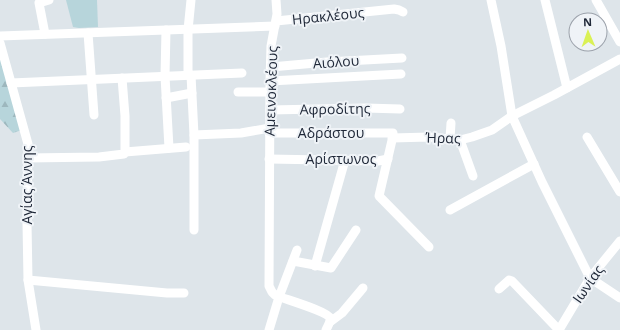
<svg xmlns="http://www.w3.org/2000/svg" width="620" height="330" font-family="'Open Sans',sans-serif">
<style>
.forest{fill:url(#forest-firs)}
.park{fill:#b7d5db}
.lines{fill:none;stroke-linecap:round;stroke-linejoin:round}
.minor{stroke:#fff;stroke-width:9}
.labels{text-anchor:middle;stroke-width:4;stroke-linejoin:round;paint-order:stroke}
.street-label{font-size:14px;fill:#202939;stroke:#eff3f7}
</style>
<defs>
<pattern id="forest-firs" width="22" height="20" patternUnits="userSpaceOnUse"><rect width="22" height="20" fill="#b7d5db"/><path d="M5 1l3.5 6h-7zM16 11l3.5 6h-7z" fill="#9db7bd"/></pattern>
</defs>
<rect width="100%" height="100%" fill="#dee5ea"/>
<polygon class="forest" points="0,55 22,130 13,133 0,119"/>
<polygon class="park" points="66,0 97,0 98,27 79,28 73,27"/>
<g class="lines">
<g class="minor">
<path d="M276,0L277,14L271,46L270,81L269,286L272,292L275,295C284,299 327,311 330,318C331,322 327,327 326,330"/>
<polyline points="491,0 501,46 512,116 542,182 590,278 620,298"/>
<polyline points="545,0 567,88"/>
<polyline points="596,0 620,42"/>
<polyline points="276,21 394,9 399,10 403,12"/>
<polyline points="166,30 165,76 169,148"/>
<polyline points="88,33 94,115"/>
<polyline points="45,34 39,3 49,0"/>
<polyline points="0,36 275,26"/>
<polyline points="0,43 28,144 27,223 28,280 36,330"/>
<polyline points="271,67 327,62 402,58"/>
<polyline points="188,75 188,30 191,0"/>
<polyline points="191,75 194,135 194,230"/>
<polyline points="270,81 401,74"/>
<polyline points="11,83 242,73"/>
<polyline points="238,92 270,92"/>
<polyline points="166,98 192,93"/>
<polyline points="270,110 366,108 400,109"/>
<polyline points="269,133 393,133 393,136 379,196 429,247"/>
<polyline points="194,135 241,133 270,128"/>
<polyline points="587,137 620,192"/>
<polyline points="392,138 429,137 460,140 472,137 492,130 512,116 554,95 620,59"/>
<polyline points="450,139 451,123"/>
<polyline points="460,140 473,176"/>
<polyline points="125,152 186,147"/>
<polyline points="27,158 99,157 124,154 125,152 125,116 122,78"/>
<polyline points="269,159 378,161 388,159"/>
<polyline points="450,210 534,164"/>
<polyline points="293,261 331,268 356,230"/>
<polyline points="315,266 345,160"/>
<polyline points="28,280 167,293 184,293"/>
<polyline points="499,289 509,280 512,281 559,330 590,278 620,241"/>
<polyline points="330,322 342,313 363,288"/>
<polyline points="269,330 279,297 297,250"/>
</g>
</g>
<g class="labels">
<g class="street-label">
<text transform="translate(328 16) rotate(-6)" y="5">Ηρακλέους</text>
<text transform="translate(336 62) rotate(-4)" y="5">Αιόλου</text>
<text transform="translate(271 91) rotate(-88)" y="5">Αμεινοκλέους</text>
<text transform="translate(335 109) rotate(-1)" y="5">Αφροδίτης</text>
<text x="331" y="138">Αδράστου</text>
<text transform="translate(443 138) rotate(2)" y="5">Ήρας</text>
<text x="341" y="164">Αρίστωνος</text>
<text transform="translate(27 185) rotate(-90)" y="5">Αγίας Άννης</text>
<text transform="translate(588 284) rotate(-55)" y="5">Ιωνίας</text>
</g>
</g>
<g transform="translate(588 32) rotate(358)"><circle r="19" fill="#eff3f7" stroke="#9ca2ab"/>
<path d="M0-3L7 15L0 10L-7 15Z" fill="#daf155"/>
<text y="-6" font-size="11" font-weight="bold" text-anchor="middle" fill="#202939">N</text>
</g>
</svg>
